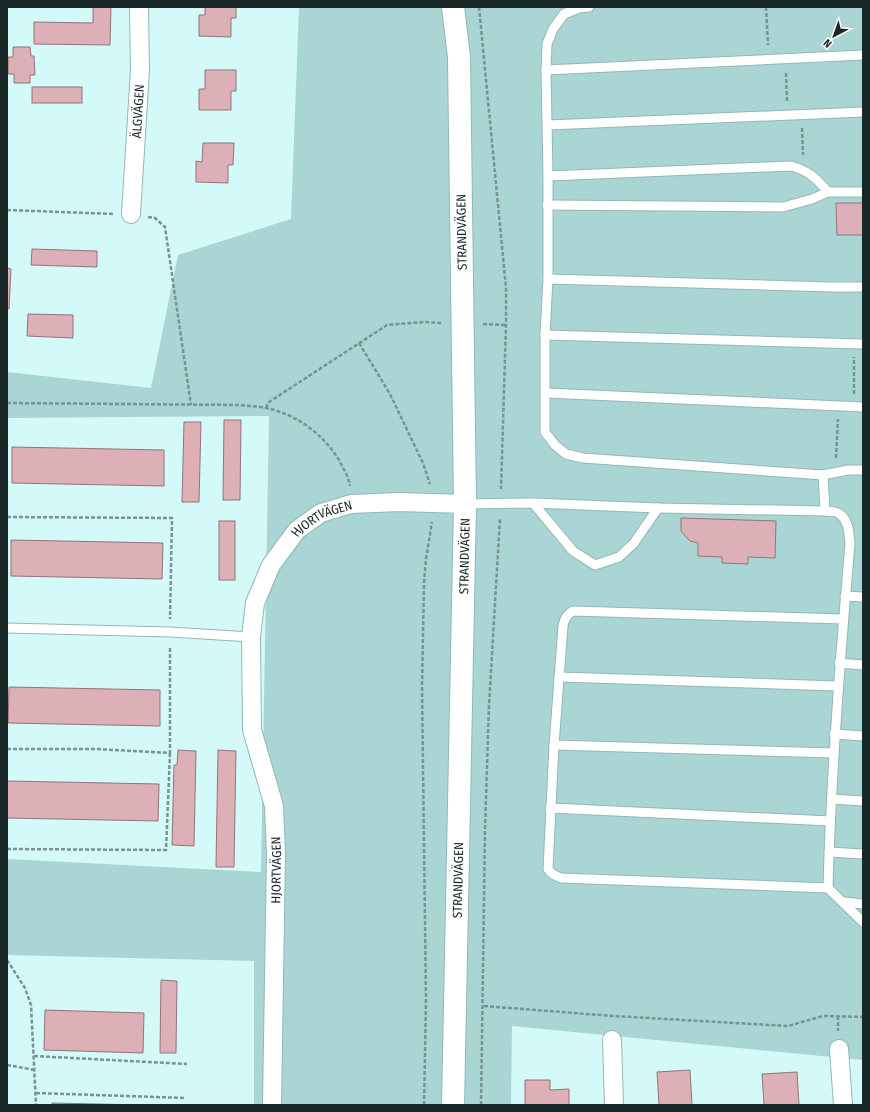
<svg xmlns="http://www.w3.org/2000/svg" width="870" height="1112" font-family="'Fira Sans Condensed',sans-serif">
<style>
.green{fill:#aad5d5}
.building{fill:#ddafb7;stroke:#937479}
.lines{fill:none;stroke-linecap:round;stroke-linejoin:round}
.lane-casing{stroke:#93b7b7;stroke-width:11}
.street-casing{stroke:#93b7b7;stroke-width:20}
.secondary-casing{stroke:#93b7b7;stroke-width:24}
.path{stroke:#799393;stroke-width:2.5;stroke-dasharray:4 2;stroke-linecap:butt}
.lane{stroke:#fff;stroke-width:9}
.street{stroke:#fff;stroke-width:18}
.secondary{stroke:#fff;stroke-width:22}
.labels{text-anchor:middle;stroke-width:3;stroke-linejoin:round;paint-order:stroke}
.street-label{font-size:13px;fill:#192727;stroke:#fff}
</style>
<rect width="100%" height="100%" fill="#d3f9f8"/>
<polygon class="green" points="299,7 863,7 863,1060 512,1026 511,1105 254,1105 254,961 7,955 7,859 261,872 269,416 7,418 7,372 151,388 178,255 291,219"/>
<g class="building">
<polygon points="93,7 111,7 110,45 34,44 34,22 93,23"/>
<polygon points="205,7 236,7 236,18 231,18 231,37 199,36 199,15 205,15"/>
<polygon points="13,47 30,47 31,56 34,56 35,75 30,75 30,83 14,83 14,74 8,74 8,57 13,57"/>
<polygon points="205,70 236,70 236,91 231,91 231,110 199,110 199,89 205,89"/>
<rect x="32" y="87" width="50" height="16"/>
<polygon points="203,143 234,143 233,165 228,165 228,183 196,182 196,161 202,162"/>
<polygon points="836,203 863,203 863,235 837,235"/>
<polygon points="32,249 97,251 97,267 31,265"/>
<polygon points="7,268 11,269 9,309 7,309"/>
<polygon points="28,314 73,315 73,338 27,336"/>
<polygon points="224,420 241,420 240,500 223,500"/>
<polygon points="184,422 201,422 199,502 182,502"/>
<polygon points="12,447 164,450 164,486 12,483"/>
<polygon points="681,518 776,521 775,558 748,557 748,564 722,563 722,557 698,556 698,543 690,541 681,531"/>
<rect x="219" y="521" width="16" height="59"/>
<polygon points="11,540 163,543 162,579 11,576"/>
<polygon points="9,687 160,690 160,726 8,723"/>
<polygon points="178,750 196,751 194,846 172,845 174,765 177,765"/>
<polygon points="218,750 236,751 234,867 216,867"/>
<polygon points="7,781 159,784 158,821 7,818"/>
<polygon points="161,980 177,981 176,1053 160,1053"/>
<polygon points="45,1010 144,1013 143,1053 44,1050"/>
<polygon points="690,1070 692,1105 659,1105 657,1072"/>
<polygon points="797,1072 799,1105 764,1105 762,1074"/>
<polygon points="525,1080 550,1080 550,1090 569,1089 569,1105 525,1105"/>
<polygon points="52,1103 143,1105 52,1105"/>
</g>
<g class="lines">
<g class="lane-casing">
<g id="lane">
<polyline points="589,7 579,8 564,14 553,29 547,44 546,70 548,176 548,279 545,335 545,432 555,445 566,454 583,458 823,475 848,470 863,470"/>
<polyline points="546,70 863,55"/>
<polyline points="548,125 863,112"/>
<path d="M548,176L791,166C809,171 816,178 828,192"/>
<polyline points="547,205 783,207 812,199 828,192 863,192"/>
<polyline points="548,279 831,287 863,287"/>
<polyline points="545,335 863,344"/>
<polyline points="546,393 863,407"/>
<polyline points="823,475 825,511"/>
<polyline points="533,503 573,551 595,565 619,557 634,543 658,508"/>
<path d="M465,504L533,503L658,508L825,511C829,511 834,511 838,513C849,519 849,534 850,544C840,658 831,773 828,888L561,878C555,876 551,874 548,869L554,745L563,626C564,620 567,614 573,611L843,619"/>
<polyline points="845,596 863,597"/>
<polyline points="7,628 170,632 251,637"/>
<polyline points="839,663 863,665"/>
<polyline points="559,677 838,686"/>
<polyline points="834,734 863,736"/>
<polyline points="554,745 833,753"/>
<polyline points="832,799 863,801"/>
<polyline points="550,808 830,821"/>
<polyline points="829,852 863,854"/>
<polyline points="828,888 863,922"/>
<polyline points="844,902 863,904"/>
</g>
</g>
<g class="street-casing">
<g id="street">
<path id="s1" d="M131,214L140,70L139,7"/>
<polyline points="612,1040 614,1105"/>
<polyline points="839,1049 843,1105"/>
<path id="s2" d="M272,1105L276,854L274,806L252,730L251,637L255,603L271,565L297,530L321,513L351,504L399,502L465,504"/>
</g>
</g>
<g class="secondary-casing">
<g id="secondary">
<path id="s3" d="M453,1105L465,504L459,57L453,7"/>
</g>
</g>
<g class="path">
<polyline points="479,7 506,288 506,325 501,489"/>
<polyline points="766,7 768,45"/>
<polyline points="786,73 787,102"/>
<polyline points="802,128 803,155"/>
<polyline points="7,210 114,214"/>
<polyline points="148,217 155,218 165,227 191,405"/>
<polyline points="483,324 506,325"/>
<polyline points="359,343 390,394 423,463 430,484"/>
<polyline points="854,394 854,357"/>
<path d="M7,403L238,405C247,406 257,406 266,408C296,414 323,434 339,460C343,468 349,477 350,486"/>
<polyline points="266,408 269,402 387,325 424,322 442,323"/>
<polyline points="836,458 838,419"/>
<polyline points="7,517 172,518 170,619"/>
<polyline points="7,749 96,749 170,753 170,646"/>
<polyline points="7,849 166,850 170,753"/>
<polyline points="7,960 25,988 31,1005 36,1105"/>
<polyline points="484,1006 613,1016 788,1026 823,1016 863,1017"/>
<polyline points="838,1016 838,1031"/>
<polyline points="34,1056 187,1064"/>
<polyline points="7,1065 35,1070"/>
<polyline points="36,1093 186,1098"/>
<polyline points="424,1105 426,1001 422,687 424,582 426,559 432,522"/>
<polyline points="481,1105 485,829 489,705 500,518"/>
</g>
<use href="#lane" class="lane"/>
<use href="#street" class="street"/>
<use href="#secondary" class="secondary"/>
</g>
<g class="labels">
<g class="street-label">
<text dy="5" stroke="none"><textPath href="#s1" startOffset="103">ÄLGVÄGEN</textPath></text>
<text transform="translate(461 232) rotate(-91)" y="5">STRANDVÄGEN</text>
<text dy="5" stroke="none"><textPath href="#s2" startOffset="618">HJORTVÄGEN</textPath></text>
<text dy="5" stroke="none"><textPath href="#s3" startOffset="549">STRANDVÄGEN</textPath></text>
<text dy="5" stroke="none"><textPath href="#s2" startOffset="235">HJORTVÄGEN</textPath></text>
<text dy="5" stroke="none"><textPath href="#s3" startOffset="225">STRANDVÄGEN</textPath></text>
</g>
</g>
<rect width="870" height="1112" fill="none" stroke="#192727" stroke-width="16"/>
<g transform="translate(834 36) rotate(221)" stroke="#ffffff" stroke-width="3" paint-order="stroke">
<path d="M0-3L7 15L0 10L-7 15Z" fill="#192727"/>
<text y="-6" font-size="11" font-weight="bold" text-anchor="middle" fill="#192727">N</text>
</g>
</svg>
